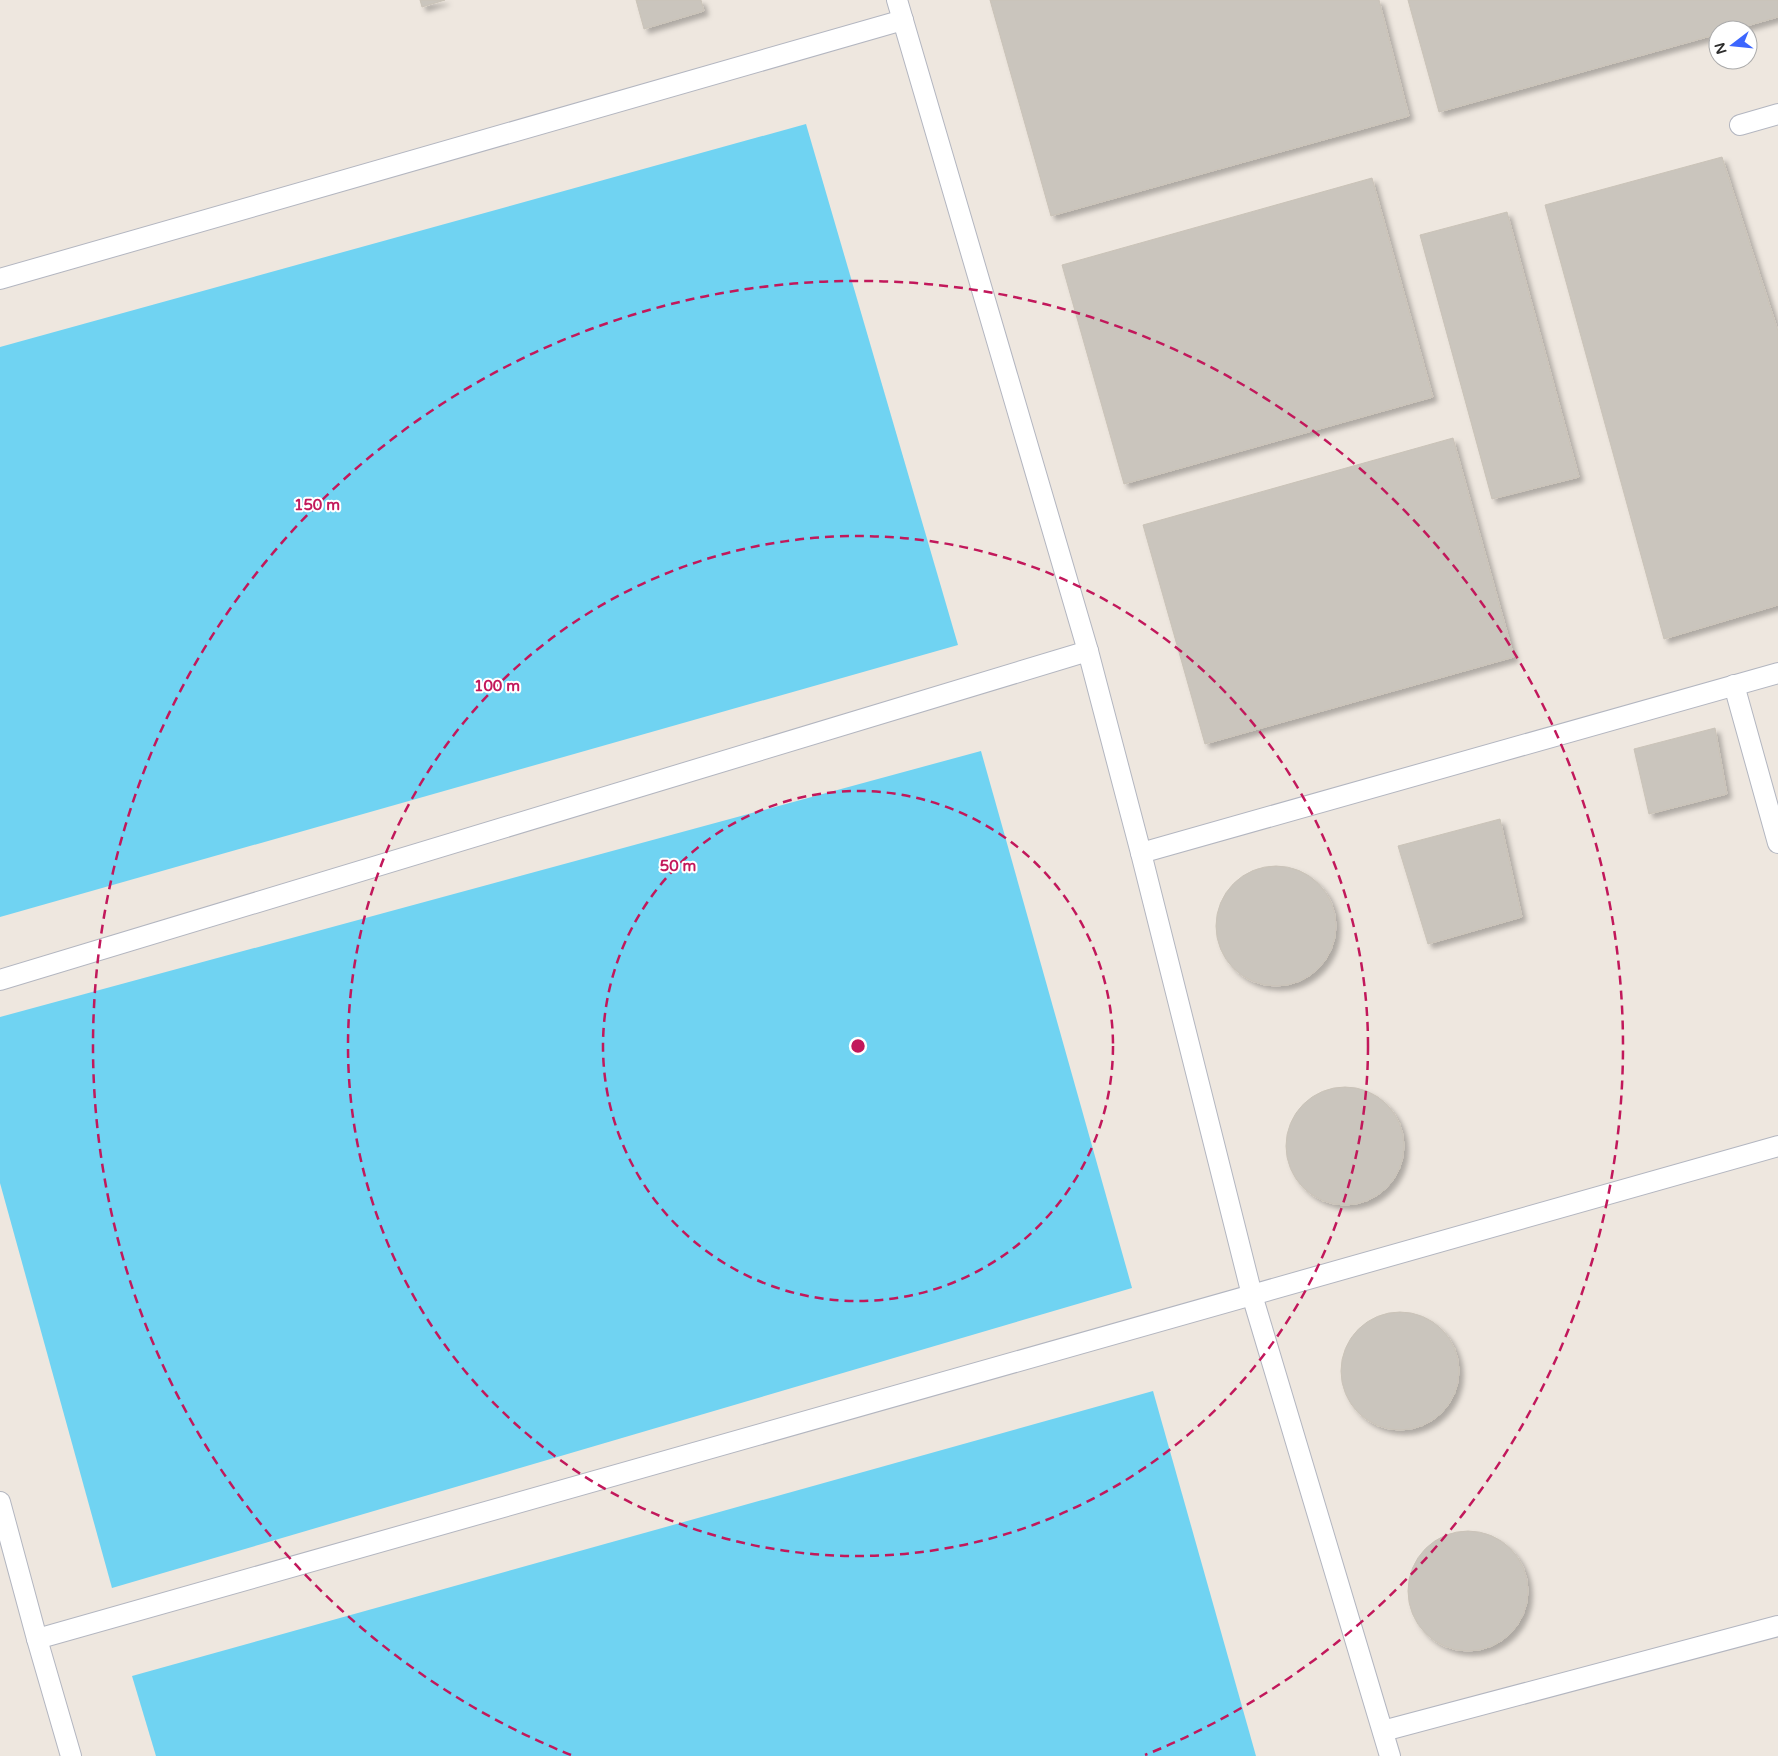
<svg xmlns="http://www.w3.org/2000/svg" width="1778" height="1756" font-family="'Varela Round',sans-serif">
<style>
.water{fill:#70d3f2}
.building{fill:#cac5bd;stroke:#cac3b8;filter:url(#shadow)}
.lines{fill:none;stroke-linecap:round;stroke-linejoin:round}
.lane-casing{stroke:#b3b6c0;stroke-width:22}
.lane{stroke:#fff;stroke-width:20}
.ring{fill:none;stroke:#c2185b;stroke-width:2.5;stroke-dasharray:9 6}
.centre{fill:#c2185b;stroke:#fff;stroke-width:2.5}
.ring-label{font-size:15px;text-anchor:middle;font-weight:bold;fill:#c2185b;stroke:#fff;stroke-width:4;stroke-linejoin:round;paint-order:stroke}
</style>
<defs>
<filter id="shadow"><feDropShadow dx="4.5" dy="4.5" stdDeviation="2.5" flood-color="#0004"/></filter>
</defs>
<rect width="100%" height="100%" fill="#eee7df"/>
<g class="water">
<polygon points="806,124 958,645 0,917 0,347"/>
<polygon points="981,751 1132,1288 112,1588 0,1183 0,1017"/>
<polygon points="1153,1391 1256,1756 156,1756 132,1676"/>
</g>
<g class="building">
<polygon points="420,0 445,0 422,7"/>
<polygon points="636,0 701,0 704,11 644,29"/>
<polygon points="990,0 1379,0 1409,116 1051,216"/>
<polygon points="1408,0 1778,0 1778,17 1733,30 1718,30 1718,34 1439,112"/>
<polygon points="1722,157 1778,331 1778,605 1664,639 1545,205"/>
<polygon points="1372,178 1433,397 1124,484 1062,265"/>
<polygon points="1507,212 1579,477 1492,499 1420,235"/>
<polygon points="1453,438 1514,657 1205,744 1143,525"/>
<polygon points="1715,728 1727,794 1649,814 1634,749"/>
<polygon points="1500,819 1522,917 1428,944 1398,846"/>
<circle cx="1276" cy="926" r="60"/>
<circle cx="1345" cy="1146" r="59"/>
<circle cx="1400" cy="1371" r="59"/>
<circle cx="1468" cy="1591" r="60"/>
</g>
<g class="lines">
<g class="lane-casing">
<g id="lane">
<polyline points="897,0 1088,651 1141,853 1252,1295 1390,1756"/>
<polyline points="1740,125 1778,114"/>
<polyline points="0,279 903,20"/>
<polyline points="1734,685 1778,843"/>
<polyline points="1141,853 1778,673"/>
<polyline points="0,980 1088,651"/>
<polyline points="0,1502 37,1639 71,1756"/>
<polyline points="37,1639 1778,1146"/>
<polyline points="1383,1731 1778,1626"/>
</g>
</g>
<use href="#lane" class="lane"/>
</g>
<g class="ring">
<circle cx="858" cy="1046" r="255"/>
<circle cx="858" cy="1046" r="510"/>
<path d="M571 1755A765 765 0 1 1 1145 1755"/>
</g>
<circle cx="858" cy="1046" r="8" class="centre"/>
<g class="ring-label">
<text x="317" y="510">150 m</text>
<text x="497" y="691">100 m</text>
<text x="678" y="871">50 m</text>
</g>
<g transform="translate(1733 45) rotate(254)"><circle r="24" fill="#ffffff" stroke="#ababab"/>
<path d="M0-4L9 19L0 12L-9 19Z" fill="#3c66fe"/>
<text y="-8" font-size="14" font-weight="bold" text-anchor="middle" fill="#2d2d2d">N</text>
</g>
</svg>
